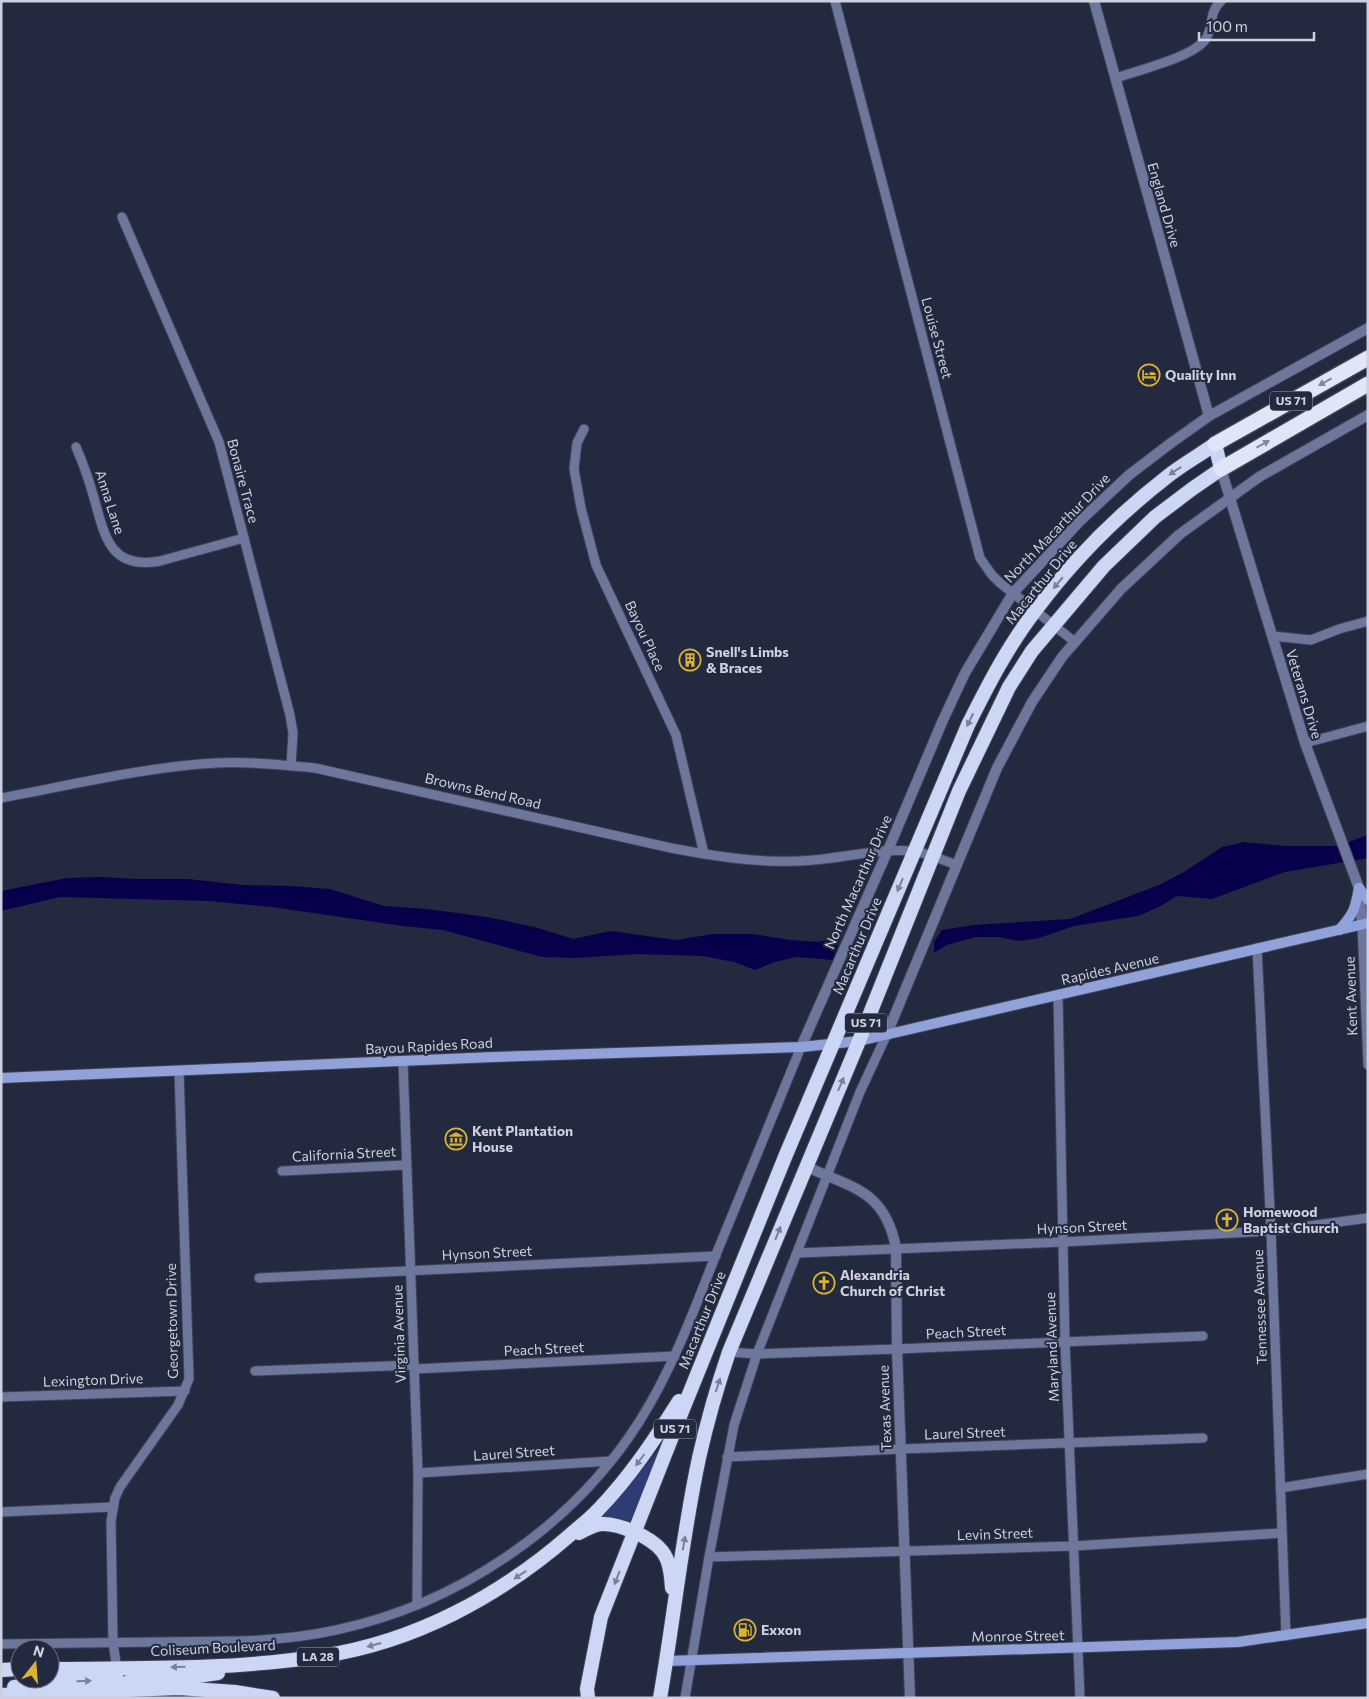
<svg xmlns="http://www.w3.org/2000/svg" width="1369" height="1699" font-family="Commissioner,sans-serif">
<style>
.green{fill:#2e3c75}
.water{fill:#08004b}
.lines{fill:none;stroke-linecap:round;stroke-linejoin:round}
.minor-casing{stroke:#3e4458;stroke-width:11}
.tertiary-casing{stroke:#3e4458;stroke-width:12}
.secondary-casing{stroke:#3e4458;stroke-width:12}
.trunk-casing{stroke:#3e4458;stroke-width:16}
.motorway-casing{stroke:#3e4458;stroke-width:18}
.minor{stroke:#6c779b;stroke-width:9}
.tertiary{stroke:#6c779b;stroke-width:10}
.secondary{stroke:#91a2db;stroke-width:10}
.trunk{stroke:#ccd6f5;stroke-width:14}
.motorway{stroke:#e0e6f8;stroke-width:15}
.oneway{fill:#82889b}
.oneway2{fill:#78809a}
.labels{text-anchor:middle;stroke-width:4;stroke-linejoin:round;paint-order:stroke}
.shield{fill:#23293e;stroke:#9a9faf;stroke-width:1}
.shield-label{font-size:12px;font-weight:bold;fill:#cdd1df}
.street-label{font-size:14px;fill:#cdd1df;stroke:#23293e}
.poi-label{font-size:14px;font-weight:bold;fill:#cdd1df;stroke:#23293e;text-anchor:start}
</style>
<rect width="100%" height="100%" fill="#23293e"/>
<polygon class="green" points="660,1448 630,1521 614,1518 601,1519"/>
<g class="water">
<polygon points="1368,835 1368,858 1285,872 1212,899 1177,896 1159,907 1138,916 1074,926 1039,938 1019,941 999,937 976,937 947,945 934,953 934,942 942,930 973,925 1070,919 1159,885 1184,872 1222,847 1244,842 1285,846 1337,846"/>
<polygon points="101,877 136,879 188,879 243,885 290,886 330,889 384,906 427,909 487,917 535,927 573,939 611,931 676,940 713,934 753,934 791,940 817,942 840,938 833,960 796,957 775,962 755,970 734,962 703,956 638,954 574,958 542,957 443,930 403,926 272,907 208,901 60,897 1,911 1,891 67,878"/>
</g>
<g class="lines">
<g class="minor-casing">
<g id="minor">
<polyline points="835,1 980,558 992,575 1000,583 1075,642"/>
<path d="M1116,78C1138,70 1191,58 1205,40C1214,28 1208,13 1221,1"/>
<polyline points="122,217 219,442 290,715 293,733 291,766"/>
<polyline points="584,429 577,443 574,469 581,508 596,565 676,735 704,854"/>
<path d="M76,447C83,463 89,480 94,498C105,537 110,570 160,561L244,538"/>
<polyline points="1272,636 1311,640 1339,629 1368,621"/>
<polyline points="1305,743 1368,726"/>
<path d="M1,798C72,785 144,767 216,763C247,761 284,765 315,768L671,848C714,856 756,863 799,861C837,860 875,848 913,851C928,853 943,860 956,865"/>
<polyline points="1362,925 1368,1065"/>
<polyline points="1257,948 1271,1231 1286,1636"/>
<polyline points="1058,995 1065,1342 1080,1698"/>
<polyline points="403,1061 418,1473 417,1605"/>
<polyline points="282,1171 406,1165"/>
<polyline points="798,1253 1062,1242 1271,1231 1368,1218"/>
<polyline points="259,1278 716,1256"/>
<polyline points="729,1352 757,1354 897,1349 1203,1336"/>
<polyline points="414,1369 675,1356"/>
<polyline points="255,1371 414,1365"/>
<polyline points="1,1397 185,1391"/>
<polyline points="727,1457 901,1449 1203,1438"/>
<polyline points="418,1473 611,1461"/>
<polyline points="1280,1488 1368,1474"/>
<polyline points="1,1512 112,1507"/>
<polyline points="709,1557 1073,1546 1282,1533"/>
<path d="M1,1644L239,1641C271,1640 305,1637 336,1630C458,1604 572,1527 639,1422C672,1370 693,1313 715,1257C744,1187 773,1117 801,1047"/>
<polyline points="117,1669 113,1643 111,1521 115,1498 120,1487 178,1405 189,1379 179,1071"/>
<polyline points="685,1698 709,1557 734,1425 757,1354 860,1092 886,1036"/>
</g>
</g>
<g class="tertiary-casing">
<g id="tertiary">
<polyline points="1094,1 1209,416"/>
<polyline points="1221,469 1305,743 1359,888 1362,925"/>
<polyline points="886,1036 997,768 1032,702 1062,657 1121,589 1180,534 1259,477 1368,415"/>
<polyline points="801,1047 888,850 943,720 965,673 1013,593 1080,521 1129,475 1171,443 1209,416 1368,328"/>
<path d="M805,1166C852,1188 885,1190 896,1248L897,1349L910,1698"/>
</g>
</g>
<g class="secondary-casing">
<g id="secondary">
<polyline points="1359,888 1368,900"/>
<path d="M1339,930C1354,914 1355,909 1359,888"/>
<polyline points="1,1078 494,1057 801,1047 859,1041 1368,923"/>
<polyline points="667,1661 1238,1642 1368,1623"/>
</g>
</g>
<g class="trunk-casing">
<g id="trunk">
<path d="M579,1533C586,1529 593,1525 601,1524C619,1523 651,1537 662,1551C670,1561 671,1575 672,1588"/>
<path d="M50,1669C140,1668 233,1670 322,1656C415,1642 500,1596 570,1535C579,1527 590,1519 598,1510C630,1477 655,1439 679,1401"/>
<polyline points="1,1670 20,1669"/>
<polyline points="14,1687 57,1682 110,1680 116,1676 117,1669"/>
<polyline points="123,1691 124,1684 131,1681 184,1678 218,1673"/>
<polyline points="1,1695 179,1688 235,1692 273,1698"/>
<path d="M588,1698L587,1689L601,1617L679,1419L785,1157L968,725C988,685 1008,646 1035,611C1072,561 1119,514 1168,476C1183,464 1200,455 1215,444L1221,469L1192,489L1155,517L1104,566L1032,651L1009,687L959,791L859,1041L729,1352C717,1387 707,1422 699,1458C682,1537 674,1618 660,1698"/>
</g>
</g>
<g class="motorway-casing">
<g id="motorway">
<polyline points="1215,444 1368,358"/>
<polyline points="1221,469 1368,384"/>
</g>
</g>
<use href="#minor" class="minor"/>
<use href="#tertiary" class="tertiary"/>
<use href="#secondary" class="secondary"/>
<use href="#trunk" class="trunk"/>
<use href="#motorway" class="motorway"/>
</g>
<defs><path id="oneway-solid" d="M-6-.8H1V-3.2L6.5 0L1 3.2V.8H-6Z" transform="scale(1.25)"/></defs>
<g class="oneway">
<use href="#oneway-solid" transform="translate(1325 382) rotate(151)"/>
<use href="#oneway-solid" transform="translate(1263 444) rotate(-29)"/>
</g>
<g class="oneway2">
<use href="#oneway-solid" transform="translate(1175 471) rotate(146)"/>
<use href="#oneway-solid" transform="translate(1058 583) rotate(130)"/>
<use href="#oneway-solid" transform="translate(970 720) rotate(116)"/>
<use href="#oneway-solid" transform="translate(900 885) rotate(113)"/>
<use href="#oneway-solid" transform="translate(841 1084) rotate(-67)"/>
<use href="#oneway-solid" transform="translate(778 1233) rotate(-68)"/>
<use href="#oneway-solid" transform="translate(718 1385) rotate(-72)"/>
<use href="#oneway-solid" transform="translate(640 1460) rotate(127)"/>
<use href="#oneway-solid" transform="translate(684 1543) rotate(-80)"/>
<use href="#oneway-solid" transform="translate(520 1575) rotate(146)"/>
<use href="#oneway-solid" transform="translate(617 1578) rotate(111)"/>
<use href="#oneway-solid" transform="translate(374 1645) rotate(165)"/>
<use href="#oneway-solid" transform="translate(178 1667) rotate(178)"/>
<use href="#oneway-solid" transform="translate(84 1681) rotate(-2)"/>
</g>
<defs>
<g id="hotel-ring" transform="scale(1.125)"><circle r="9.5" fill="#23293e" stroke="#dab333" stroke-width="1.5"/><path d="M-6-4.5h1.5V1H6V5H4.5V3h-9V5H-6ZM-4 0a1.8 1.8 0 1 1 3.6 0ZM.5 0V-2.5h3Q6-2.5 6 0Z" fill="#dab333"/></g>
<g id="building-ring" transform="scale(1.125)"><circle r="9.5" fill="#23293e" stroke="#dab333" stroke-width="1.5"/><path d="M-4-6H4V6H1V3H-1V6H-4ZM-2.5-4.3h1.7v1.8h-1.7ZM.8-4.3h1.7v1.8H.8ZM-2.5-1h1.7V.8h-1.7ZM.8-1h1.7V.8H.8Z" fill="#dab333"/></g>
<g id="museum-ring" transform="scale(1.125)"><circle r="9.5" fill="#23293e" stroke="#dab333" stroke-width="1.5"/><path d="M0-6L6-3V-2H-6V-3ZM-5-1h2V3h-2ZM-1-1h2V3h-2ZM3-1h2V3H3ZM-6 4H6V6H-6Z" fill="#dab333"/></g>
<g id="church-ring" transform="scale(1.125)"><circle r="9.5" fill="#23293e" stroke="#dab333" stroke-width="1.5"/><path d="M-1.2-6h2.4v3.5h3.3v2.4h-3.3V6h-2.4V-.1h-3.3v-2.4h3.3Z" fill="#dab333"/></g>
<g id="fuel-ring" transform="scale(1.125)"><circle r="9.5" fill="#23293e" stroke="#dab333" stroke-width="1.5"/><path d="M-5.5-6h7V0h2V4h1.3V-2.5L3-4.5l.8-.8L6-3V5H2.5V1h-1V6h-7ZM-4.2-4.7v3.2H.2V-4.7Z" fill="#dab333"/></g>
</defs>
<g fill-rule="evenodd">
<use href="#hotel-ring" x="1149" y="375"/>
<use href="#building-ring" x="690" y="660"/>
<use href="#museum-ring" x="456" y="1139"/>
<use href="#church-ring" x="1227" y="1220"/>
<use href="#church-ring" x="824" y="1283"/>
<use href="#fuel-ring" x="745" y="1630"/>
</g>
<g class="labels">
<g class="shield">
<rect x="1270" y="391.5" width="42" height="19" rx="4"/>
<rect x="845" y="1013.5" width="42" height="19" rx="4"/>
<rect x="654" y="1419.5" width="42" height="19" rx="4"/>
<rect x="297" y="1647.5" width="42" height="19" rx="4"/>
</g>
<g class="shield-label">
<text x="1291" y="405">US 71</text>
<text x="866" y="1027">US 71</text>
<text x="675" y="1433">US 71</text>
<text x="318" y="1661">LA 28</text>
</g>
<g class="street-label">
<text transform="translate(1164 205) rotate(74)" y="5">England Drive</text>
<text transform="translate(937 338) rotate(75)" y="5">Louise Street</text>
<text transform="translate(243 481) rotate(75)" y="5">Bonaire Trace</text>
<text transform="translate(110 502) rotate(72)" y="5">Anna Lane</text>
<text transform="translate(1057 528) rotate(-46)" y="5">North Macarthur Drive</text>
<text transform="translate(1041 582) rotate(-51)" y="5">Macarthur Drive</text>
<text transform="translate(645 636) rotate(65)" y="5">Bayou Place</text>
<text transform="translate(1304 694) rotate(73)" y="5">Veterans Drive</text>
<text transform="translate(483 791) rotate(13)" y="5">Browns Bend Road</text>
<text transform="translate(858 882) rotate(-66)" y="5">North Macarthur Drive</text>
<text transform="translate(857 946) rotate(-67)" y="5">Macarthur Drive</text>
<text transform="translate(1110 969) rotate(-13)" y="5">Rapides Avenue</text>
<text transform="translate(1351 996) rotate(-92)" y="5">Kent Avenue</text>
<text transform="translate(429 1046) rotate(-3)" y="5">Bayou Rapides Road</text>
<text transform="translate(344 1154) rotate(-3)" y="5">California Street</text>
<text transform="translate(1082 1227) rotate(-3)" y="5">Hynson Street</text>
<text transform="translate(487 1253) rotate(-3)" y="5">Hynson Street</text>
<text transform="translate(1260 1307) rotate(-92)" y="5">Tennessee Avenue</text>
<text transform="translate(702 1320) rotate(-68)" y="5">Macarthur Drive</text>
<text transform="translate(172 1321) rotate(-91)" y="5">Georgetown Drive</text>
<text transform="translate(966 1332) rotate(-3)" y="5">Peach Street</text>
<text transform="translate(399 1334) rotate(-92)" y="5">Virginia Avenue</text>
<text transform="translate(1052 1347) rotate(-92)" y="5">Maryland Avenue</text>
<text transform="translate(544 1349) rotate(-3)" y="5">Peach Street</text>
<text transform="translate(93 1380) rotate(-2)" y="5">Lexington Drive</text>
<text transform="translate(885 1408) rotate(-92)" y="5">Texas Avenue</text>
<text transform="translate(965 1433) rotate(-2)" y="5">Laurel Street</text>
<text transform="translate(514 1453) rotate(-4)" y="5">Laurel Street</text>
<text transform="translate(995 1534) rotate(-2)" y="5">Levin Street</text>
<text transform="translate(1018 1636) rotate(-1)" y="5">Monroe Street</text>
<text transform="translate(213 1648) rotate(-3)" y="5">Coliseum Boulevard</text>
</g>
<g class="poi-label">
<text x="1165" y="380">Quality Inn</text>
<text x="706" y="657">Snell's Limbs<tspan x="706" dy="16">&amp; Braces</tspan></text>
<text x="472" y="1136">Kent Plantation<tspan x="472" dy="16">House</tspan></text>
<text x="1243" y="1217">Homewood<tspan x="1243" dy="16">Baptist Church</tspan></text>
<text x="840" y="1280">Alexandria<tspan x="840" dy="16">Church of Christ</tspan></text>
<text x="761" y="1635">Exxon</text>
</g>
</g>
<rect width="1369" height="1699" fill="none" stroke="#cdd1df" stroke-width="5"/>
<g transform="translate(35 1664) rotate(17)"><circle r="24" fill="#23293e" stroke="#676c7e"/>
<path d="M0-4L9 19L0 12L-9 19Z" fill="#dab333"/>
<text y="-8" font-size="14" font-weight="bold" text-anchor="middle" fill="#cdd1df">N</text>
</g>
<path d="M1199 32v8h115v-8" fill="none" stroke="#cdd1df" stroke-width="2.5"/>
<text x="1206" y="32" font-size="15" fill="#cdd1df" stroke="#23293e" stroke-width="4" paint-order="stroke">100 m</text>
</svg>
